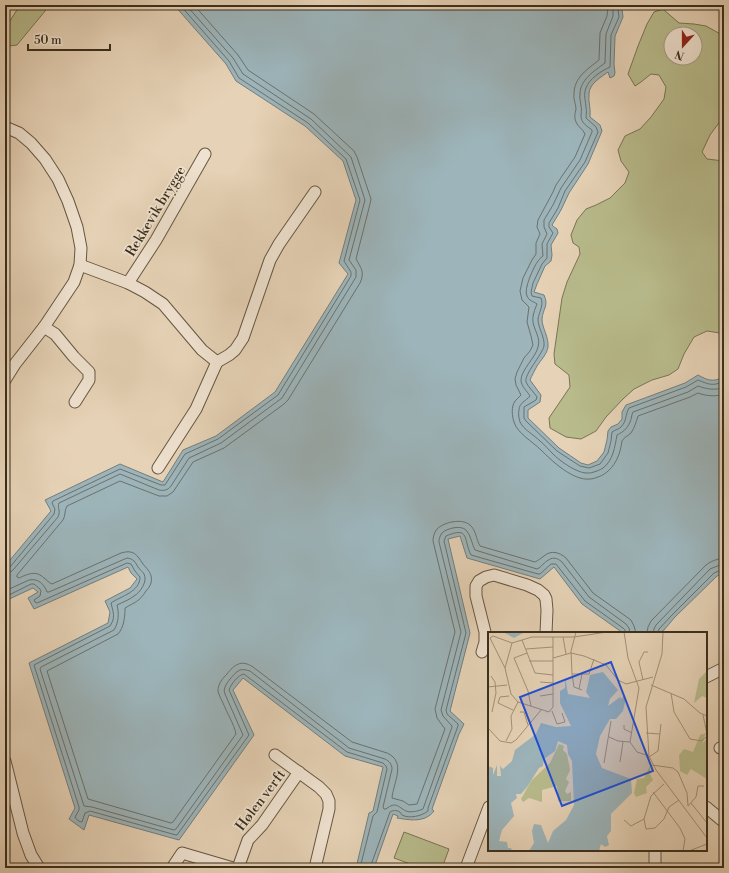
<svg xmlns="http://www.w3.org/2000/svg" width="729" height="873" font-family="'Libre Bodoni',serif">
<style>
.green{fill:#b8bb8c;stroke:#7a7454;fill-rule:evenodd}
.water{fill:#9cb4ba;stroke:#757e7b}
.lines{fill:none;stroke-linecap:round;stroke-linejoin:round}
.shore{stroke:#6c716b;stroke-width:1}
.street-casing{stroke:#665742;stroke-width:13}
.street{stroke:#efe2d0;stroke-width:11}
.labels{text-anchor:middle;stroke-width:3.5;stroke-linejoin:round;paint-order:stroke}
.street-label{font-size:14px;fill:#3b2e1c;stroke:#efe2d0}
.inset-road{fill:none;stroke:#a29078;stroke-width:1}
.view{fill:#1d4ed8;fill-opacity:0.15;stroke:#1d4ed8;stroke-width:2}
.inset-edge{fill:none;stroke:#3b2e1c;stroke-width:2}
</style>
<rect width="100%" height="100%" fill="#e6d2b6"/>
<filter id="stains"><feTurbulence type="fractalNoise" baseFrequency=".005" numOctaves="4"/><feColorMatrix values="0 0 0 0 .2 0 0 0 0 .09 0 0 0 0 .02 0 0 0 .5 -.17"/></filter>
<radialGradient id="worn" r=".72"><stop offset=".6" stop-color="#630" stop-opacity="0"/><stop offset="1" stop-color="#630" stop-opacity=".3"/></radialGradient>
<g class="green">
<polygon points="20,5 50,5 17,45 9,46 5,38 8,24"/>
<path d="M663,9L679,23L694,24L706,26L724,36V116L710,135L702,152L707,159L724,161V333H720L707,331L694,337L684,354L678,369L669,375L652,380L634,389L623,399L606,417L596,431L581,439L566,437L550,428L549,418L570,387L569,375L555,364L554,354L562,298L567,282L580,254L579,247L573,243L571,235L577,220L586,209L596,205L610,198L625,183L629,172L621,161L618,150L625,136L640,129L651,117L664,99L666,87L659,75L651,74L641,82L635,86L628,74L638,46L647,24L654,12ZM671,34H695V58H671Z"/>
<polygon points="404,832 449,849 442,868 421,868 394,858"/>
</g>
<path class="water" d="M174,5H624L622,9L623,17L615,36L614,64L615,73L614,76L610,78L608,72C601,77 589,84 589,94C588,102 591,108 590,117L600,125L602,131L588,164L569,193L561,210L552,225L554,227L557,229L558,233L551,245L552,255L551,261L545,266L537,284L534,292L544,295C549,306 543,308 542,319C542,328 549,337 548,347C547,354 541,360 537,366C535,370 532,375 530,380L541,395L540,402L528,410V418L559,448L581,463L588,465L597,461L604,452L607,440L608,431L611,427L618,424L622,419V412L626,405L685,383L698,375C709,381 713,382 724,377V573L717,576L675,617L664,630L659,633H623L582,604L554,567L540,579L467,558L460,536L448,539L470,633L450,711L464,724L459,734L432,809L434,811C425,823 410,820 397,818L398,816L393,814L374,868H356L369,813L373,811L383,767L345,756L243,678L233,690L254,735L179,840L89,815L84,830L69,819L75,808L29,663L108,623L110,612L105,601L130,588L137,579L131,573L128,567L34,609L28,598L38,592L33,588L5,601V566L51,511L45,500L120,464L163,482L183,450L216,436L275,392L348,274L339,263L356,200L343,161L305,126L236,81L226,64Z"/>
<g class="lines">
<g class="shore">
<path d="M194,5L238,55L248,70L314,114L354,151L357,157L371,199L370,204L356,259C361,268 365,272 360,283L288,400L284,404L224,448L193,462L173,492L167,496H159L120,481L67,506C64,511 66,515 63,520L17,575V577L19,578C28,574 36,570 44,578C47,580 49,583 52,584L121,553C134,549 137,555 143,564C148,570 153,574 151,583C150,586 148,589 146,591C139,602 135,602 125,608C125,617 124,627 118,634L47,671L88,799L171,823L173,822L236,734C234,724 227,713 223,703C221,699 219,695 218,691C218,684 222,679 227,674C234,665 241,659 253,667L352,742L387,753C407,762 393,783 392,798L403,801L409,805L417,804L445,729L437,718L435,709L455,632L433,541C433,537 434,533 437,529C444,522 462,518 470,525C476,530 476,539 480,546L535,562C539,560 541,558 544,556C551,550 559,552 566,558L593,593L631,620L634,626L636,633"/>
<path d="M608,5L607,16L600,33L599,60C588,69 574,77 574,94C573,99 576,104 576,109C575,114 574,117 576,122C578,127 583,129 585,134L575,157L556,185L553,192L538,220L537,227L540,234L536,243V254L532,260L523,278L520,291L522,300L529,307L527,322L531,336L533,345L530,351L524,358L517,372L515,379L516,385L521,395C519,397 517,399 515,401C511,407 512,416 514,422C517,433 533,442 541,450C552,461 573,481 590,479C593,479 595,478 598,477C607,474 613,467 617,459C620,453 621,447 622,441C624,437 628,436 631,433C635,427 636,422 638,416L690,397L698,393C706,396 716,397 724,394"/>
<path d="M614,5L613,9V16L606,34L605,63C594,71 580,80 580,94C579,98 581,102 581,106C582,110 581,113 581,116C581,123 587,126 592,130V132L580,160L561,188L553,205L544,220V227L547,234L542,244L543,256C541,257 540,259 538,261C534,266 523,290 527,296C529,301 533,301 537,304C535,309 532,316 533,322C534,330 541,338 538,347C536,357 521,370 521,380C521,386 527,391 530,396C526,401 519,403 519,410C518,413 519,419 520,422C524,430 534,435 540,441C545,445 549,450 553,454C559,460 569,467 576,470C582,473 588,474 594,472C597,471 600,470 603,468C613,461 615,446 617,435C623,432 627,429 630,422C632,418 631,416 633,412L688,392L698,386C707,389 715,391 724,387"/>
<path d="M620,5L618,9L619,17L611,35L610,67C601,71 589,79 586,88C583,95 586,102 586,108C587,111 586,115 586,118L596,127L598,132L585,162L565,191L558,208L549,223V227L553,233L547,244V258L542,264L533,283L531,292L532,296L541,298C544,305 539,312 538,319C538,328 545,337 544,346C542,355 524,374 526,382C528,387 534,392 537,397L536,400L524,407V418L526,421L557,451L580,466L589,468L600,464L608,453L611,441L612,432C615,430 619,429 621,427C627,421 625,415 629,408L686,387L698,380C708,384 713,387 724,381"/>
<polyline points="5,568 10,567 54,514 55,509 52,503 53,501 120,469 161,485 165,485 185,454 218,439 278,395 351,276 351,272 344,261 360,200 346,159 308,123 239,78 229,61 180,5"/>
<path d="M5,573H9L13,570L58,517C61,511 57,507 59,503L120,474L159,490C164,491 168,490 171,486L189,458L221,443L282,398L356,277V270L349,260L365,200L351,157L311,119L243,74L233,58L186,5"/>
<path d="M5,591L29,580C38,578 44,584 47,592H49L127,558C134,559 135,562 138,567C140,570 143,572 144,574C148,581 140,593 134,596C129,600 123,602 117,605C119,613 119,622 114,630L41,667L40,669L84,806L92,807L174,830L176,829L243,735L225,694C224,691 224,690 225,687C226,683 236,671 240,670C244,669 246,670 250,671L349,748L385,759C389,761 392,764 392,769L383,807L384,809H386C396,801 398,807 406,811C411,813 418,811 423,809L452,727V726L443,716L441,710L461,632L439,542C439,538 440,536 442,533C447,528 461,525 466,530C471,535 472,545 475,550L537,569L539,568C546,562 552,553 562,562L589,597L626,624L629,628L630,633"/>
<path d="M5,597L31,584H34L40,589L41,591L40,596L34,600L35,602L37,603L127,563L131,564L135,571L140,577C140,592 121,596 111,603C113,612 116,617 110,626L34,665L79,807V810L75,817C76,819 79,822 82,822L85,813L90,811L176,835H177L249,735L229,690C231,684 238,675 244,674L347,752L383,763L386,766L387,769L377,812L373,816L360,868"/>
<path d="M647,633L648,627L651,621L706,565C711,561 717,559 724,558"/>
<polyline points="653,633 654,629 656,625 710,569 720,565 724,564"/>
<polyline points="658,633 659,629 672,615 714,573 724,569"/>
<path d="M371,868V865L390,812C393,810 396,810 400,812C401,813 401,814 402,815C409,819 422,816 428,811V808L458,726V724L447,714L446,710L466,633L444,541L446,536C470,526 463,539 471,555L538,574H540L551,564H556L585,601L623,628L625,630V633"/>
</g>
<g class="street-casing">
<g id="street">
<polyline points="5,127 19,133 31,143 45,159 58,179 68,201 77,227 81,248 80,265 74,282 44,327 15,364 5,380"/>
<polyline points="80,265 128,283 145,292 163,304 202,350 217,362"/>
<polyline points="128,283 156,240 205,154"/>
<polyline points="44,327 55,334 74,357 89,372 89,380 75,402"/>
<polyline points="158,468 196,409 217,362 229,355 235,350 243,338 270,260 279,244 315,192"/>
<polyline points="482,652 485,642 485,632 476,596 476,586 479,581 486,577 494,575 527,585 538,590 544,595 546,599 547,610 546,633"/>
<polyline points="706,677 724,668"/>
<polyline points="720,748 724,749"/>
<polyline points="275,755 319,787 326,794 329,801 329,809 315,868"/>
<polyline points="5,761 23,833 31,855 39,868"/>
<polyline points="706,807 724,822"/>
<polyline points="172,868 182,853 233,868"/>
<polyline points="238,868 248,840 262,825 299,772"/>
<polyline points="466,868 489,807"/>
<polyline points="655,868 655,850"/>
</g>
</g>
<use href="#street" class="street"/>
</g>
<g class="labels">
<g class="street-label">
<text transform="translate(155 211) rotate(-59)" y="5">Rekkevik brygge</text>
<text transform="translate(260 800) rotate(-53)" y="5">Hølen verft</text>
</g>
</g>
<g transform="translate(488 632)">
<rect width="219" height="219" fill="#e6d2b6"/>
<path d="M219,39V66L214,64L206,71L211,47ZM218,101L214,112L219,106V147L203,137L199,143L192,139L191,123L196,117L205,120L212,103ZM71,112L76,114L75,118L79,122L82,138L78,147L81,150L77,159L79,162L83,160V169H70L69,154L54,158V170L41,166L35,170L33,167L43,149L62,131ZM162,134V142L165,148L158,155L159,161L148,165L146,161L149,147L156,146Z" fill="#b8bb8c"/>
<path d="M15,0H50L35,1L26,6ZM115,40L130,58L122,67L120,74L132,65L133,67L136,64L138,66L135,79L128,87H122L112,104L108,122L114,136L143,147L144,161L123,182V199L119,204L121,213L117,215L113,212L111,219H41L46,211L44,199L46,192L53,193L60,211L65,199L78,188L86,173L84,129L80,122L79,113L70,109L67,119L56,127L55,134L51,136L39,155L33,162H28L29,166L23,171L26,184L14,198L11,209L19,210L20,216H23L24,219H0V134L5,136V143L9,133V144H13L12,134L15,137L24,129L27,118L48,102L53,91L68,95L83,94L72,71V59L77,56V45L80,62L102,66L98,60L102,43Z" fill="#9cb4ba"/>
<path class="inset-road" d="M88,0L83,19L84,42H101L106,27M136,0L140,26L151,56L142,110L149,120L161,124M175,0L174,22L158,75L161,124L168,138L219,206M65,5V75L61,80L30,70L23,62L17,36L2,6L5,4L24,11L44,5H86L119,0M75,5L78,22M34,8L47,41L65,43M38,17L65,15M39,21L26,26L40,59L43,74M65,26L83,21L96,24L118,33L130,48L138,52L165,45M41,29H65M17,36L24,11M84,42L86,55L94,58M3,44L7,50L8,61L4,80M155,48L151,30L156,20H160M52,50L65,51M163,53L196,67L212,81L219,84M0,55L19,53M91,57L94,42M183,61L186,80L202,107L214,109L219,104M21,64L12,65L10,71L25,78M52,64L65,62M64,79L69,92L77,90L74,81M32,80H36L40,93M215,83L219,102M136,93V97L144,101M0,96L12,109L23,111L28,108L53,78M158,101L172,102M121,105L130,109L142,110M18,109L24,97L23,84L30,70M161,125L170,119L173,92M132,130L135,110M116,131L123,89M164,133L185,136L190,140L199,161L200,174M176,152L163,164L156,187L158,197L167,196L176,187L181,175L191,168M165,160L192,196L197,207L195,219M203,171L219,191M200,174L208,165L210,154H216M136,188L143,194L156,187M201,219L219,212"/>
<path class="view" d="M123,30L165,139L74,174L32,65Z"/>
<rect width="219" height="219" class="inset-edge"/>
</g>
<rect width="729" height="873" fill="none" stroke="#e6d2b6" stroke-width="20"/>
<rect x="6" y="6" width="717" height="861" fill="none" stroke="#3b2e1c" stroke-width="2"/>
<rect x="10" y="10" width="709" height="853" fill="none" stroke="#3b2e1c"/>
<g transform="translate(683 46) rotate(201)"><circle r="19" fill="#efe2d0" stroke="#a79a88"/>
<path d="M0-3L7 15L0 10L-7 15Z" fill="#8f2418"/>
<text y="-6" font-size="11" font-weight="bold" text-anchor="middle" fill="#3b2e1c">N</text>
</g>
<path d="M28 44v6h82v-6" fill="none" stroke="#3b2e1c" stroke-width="2"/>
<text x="34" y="44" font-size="12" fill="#3b2e1c" stroke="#efe2d0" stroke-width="3" paint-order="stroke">50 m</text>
<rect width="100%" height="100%" filter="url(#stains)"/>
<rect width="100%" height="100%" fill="url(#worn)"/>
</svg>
